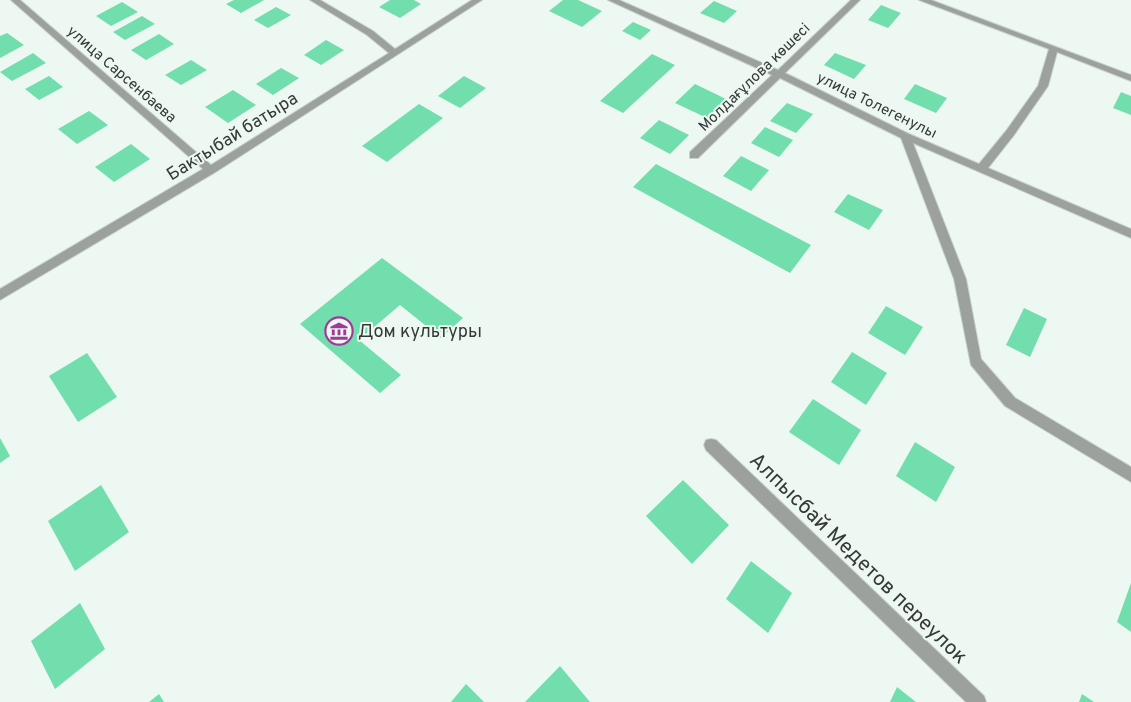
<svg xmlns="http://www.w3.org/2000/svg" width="1131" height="702" font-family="Overpass,sans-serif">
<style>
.building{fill:#72deae}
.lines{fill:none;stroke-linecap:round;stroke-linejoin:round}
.minor-casing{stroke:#c8d2cd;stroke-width:2}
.minor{fill:#9ca19e;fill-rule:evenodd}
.labels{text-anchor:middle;stroke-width:4;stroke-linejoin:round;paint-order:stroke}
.far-street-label{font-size:15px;fill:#353937;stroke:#edf8f2}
.street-label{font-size:18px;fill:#353937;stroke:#edf8f2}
.poi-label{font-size:18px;fill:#353937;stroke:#edf8f2;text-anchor:start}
.near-street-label{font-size:21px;fill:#353937;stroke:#edf8f2}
</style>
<rect width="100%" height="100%" fill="#edf8f2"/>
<g class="building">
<polygon points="234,0 264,0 241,13 226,4"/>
<polygon points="390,0 414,0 421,4 400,18 379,7"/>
<polygon points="563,0 578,0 602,11 582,27 549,11"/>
<polygon points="714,1 737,11 724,23 700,13"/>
<polygon points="122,2 138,12 111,26 96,16"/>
<polygon points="881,5 901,13 888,28 868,20"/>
<polygon points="276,7 291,15 268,28 254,20"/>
<polygon points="142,16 155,24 125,40 113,32"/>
<polygon points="633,22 651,30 640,40 622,31"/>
<polygon points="7,33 24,45 0,58 0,36"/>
<polygon points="159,34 174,44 146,60 131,50"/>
<polygon points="326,40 344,50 321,65 304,55"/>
<polygon points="33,53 46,63 12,81 0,72"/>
<polygon points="835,53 866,65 854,79 824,65"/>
<polygon points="652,54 675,65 623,113 600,101"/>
<polygon points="191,60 207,70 181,85 165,75"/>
<polygon points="281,68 299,78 273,95 256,84"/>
<polygon points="49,76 63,87 39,100 25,89"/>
<polygon points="464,76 486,88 460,108 438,96"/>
<polygon points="695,84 726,99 707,118 675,103"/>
<polygon points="915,84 947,98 936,113 904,99"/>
<polygon points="233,90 256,105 228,123 205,107"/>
<polygon points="1121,92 1131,96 1131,115 1113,108"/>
<polygon points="787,103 813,114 796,133 770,121"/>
<polygon points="419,104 443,118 387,162 362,146"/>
<polygon points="89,111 108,125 77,144 58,129"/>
<polygon points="659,120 689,135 670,154 640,138"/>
<polygon points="765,127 793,140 779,157 751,143"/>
<polygon points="131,144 150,159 114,182 95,167"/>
<polygon points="741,156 769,170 751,191 723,176"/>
<polygon points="656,164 811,245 790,273 633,187"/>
<polygon points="848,194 883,210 869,230 834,212"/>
<polygon points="382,258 463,318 441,338 400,305 359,340 401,375 380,393 300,324"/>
<polygon points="886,306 923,327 905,355 868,333"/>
<polygon points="1024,308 1047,319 1030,357 1006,345"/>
<polygon points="852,352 887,373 866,405 831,382"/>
<polygon points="87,353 117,397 78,422 49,376"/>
<polygon points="813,399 861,430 839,465 789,432"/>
<polygon points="0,438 10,456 0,463"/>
<polygon points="915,442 955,467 936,502 896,476"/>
<polygon points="683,480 729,525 692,564 646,516"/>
<polygon points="101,485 129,532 75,571 48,521"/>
<polygon points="751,561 792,593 768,633 726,599"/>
<polygon points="1131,583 1131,632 1117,622"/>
<polygon points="80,603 105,649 55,689 31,641"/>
<polygon points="560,666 590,702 525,702"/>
<polygon points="466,684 484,702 451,702"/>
<polygon points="897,687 916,702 890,702"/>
<polygon points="159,694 164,702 149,702"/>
<polygon points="1082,694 1094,702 1079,702"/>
</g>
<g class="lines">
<g class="minor-casing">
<g id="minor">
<polygon points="11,0 20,0 211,165 389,53 367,35 310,0 320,0 373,31 395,49 472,0 482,0 214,173 0,300 0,289 203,169"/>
<polygon points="608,0 619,0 778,70 851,0 860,0 785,73 909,134 979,164 1006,131 1038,86 1049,49 919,0 931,0 1131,75 1131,81 1057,52 1048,86 1014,135 988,168 1131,229 1131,238 913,143 966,279 981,359 1015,398 1131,467 1131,482 1005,406 971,365 954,279 901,138 780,78 698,158 690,158 690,152 772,75"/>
<polygon points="711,439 716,440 984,696 986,702 966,702 706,450 704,445 706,440"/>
</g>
</g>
<use href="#minor" class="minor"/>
</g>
<defs>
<g id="museum-ring" transform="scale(1.4375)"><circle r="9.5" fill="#edf8f2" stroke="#a1389a" stroke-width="1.5"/><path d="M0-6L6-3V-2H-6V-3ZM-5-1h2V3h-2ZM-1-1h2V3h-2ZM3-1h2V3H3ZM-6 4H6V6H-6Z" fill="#a1389a"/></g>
</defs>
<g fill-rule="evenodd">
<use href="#museum-ring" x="339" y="331"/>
</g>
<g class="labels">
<g class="far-street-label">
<text transform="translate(122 74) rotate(41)" y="5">улица Сарсенбаева</text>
<text transform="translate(754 77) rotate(-44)" y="5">Молдағұлова көшесі</text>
<text transform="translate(877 105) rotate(26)" y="5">улица Толегенулы</text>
</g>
<g class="street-label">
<text transform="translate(232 136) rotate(-32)" y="6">Бактыбай батыра</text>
</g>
<g class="poi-label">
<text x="358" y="337">Дом культуры</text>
</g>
<g class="near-street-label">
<text transform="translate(859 558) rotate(44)" y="7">Алпысбай Медетов переулок</text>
</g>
</g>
</svg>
